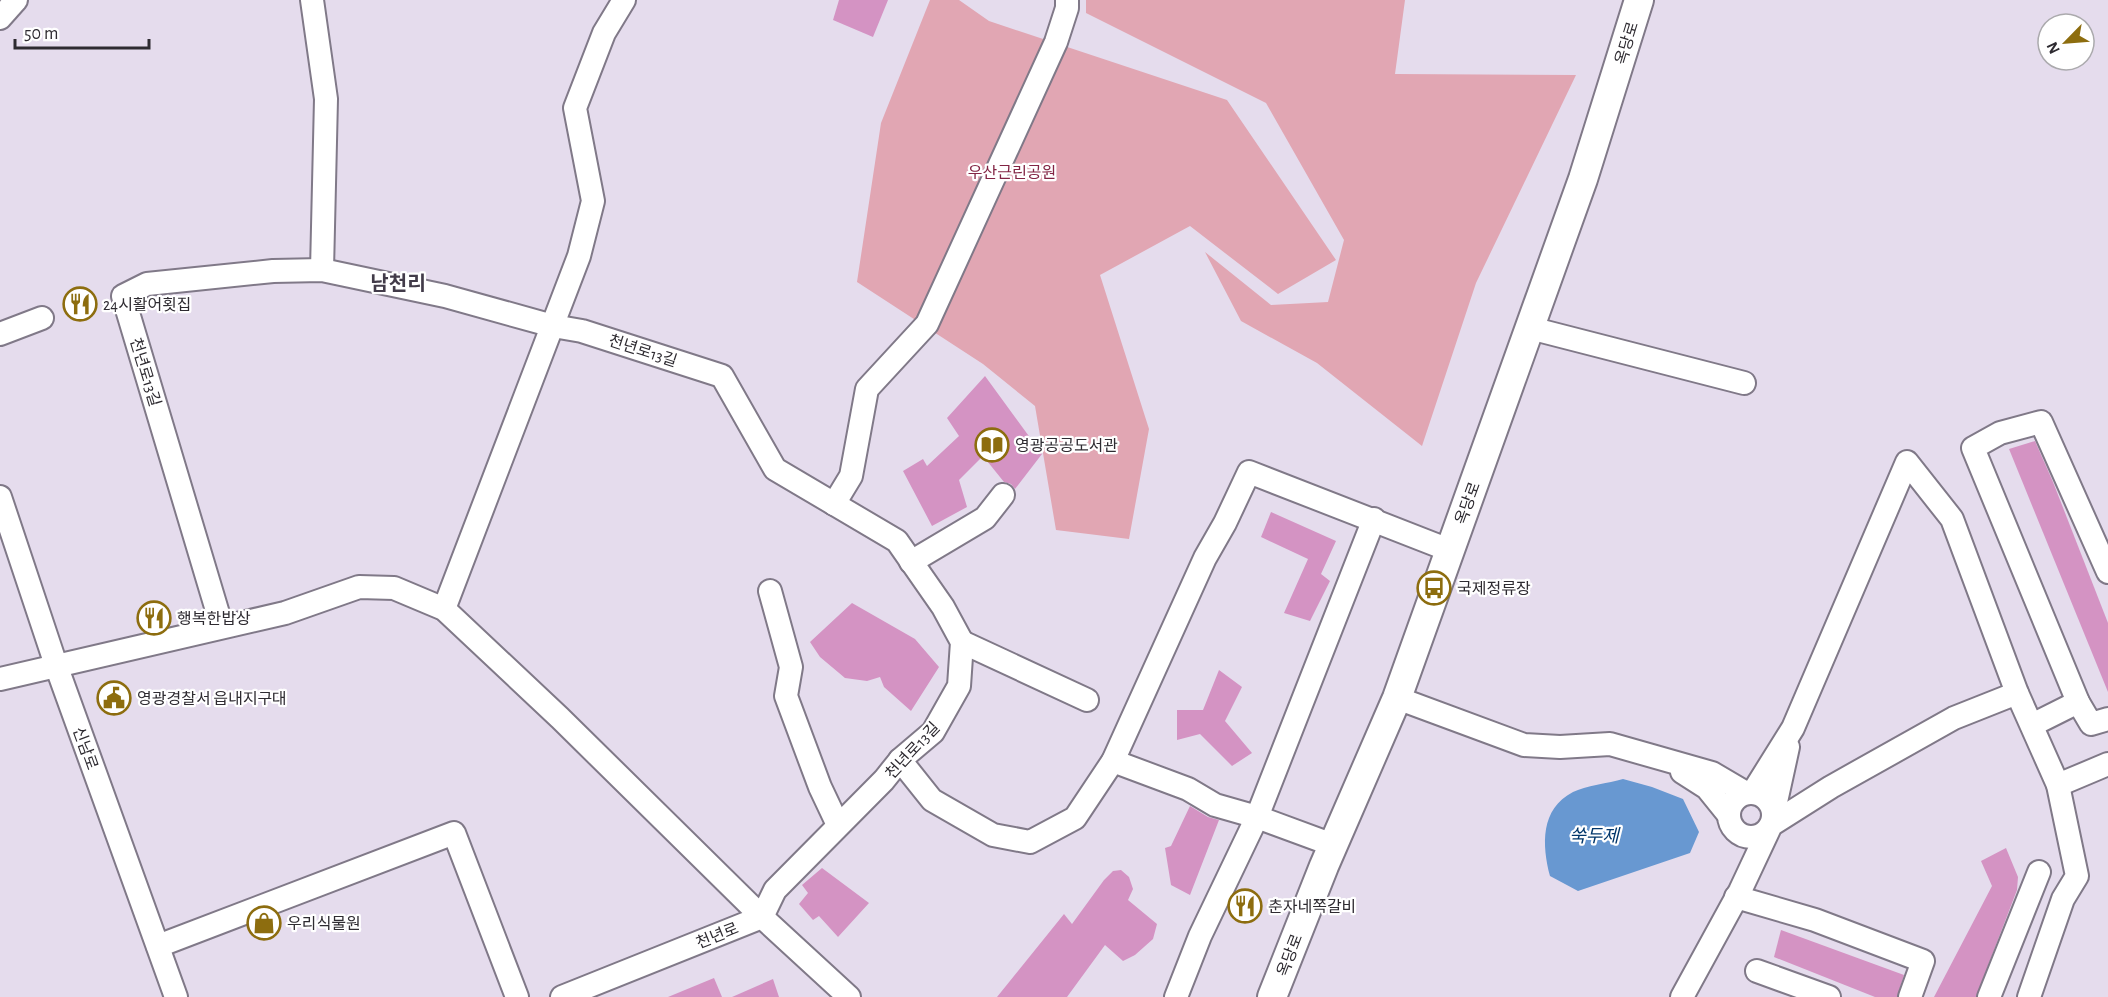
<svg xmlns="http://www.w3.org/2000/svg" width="2108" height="997" font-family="'Alegreya Sans','Noto Sans KR',sans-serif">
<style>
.green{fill:#e1a6b3}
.water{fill:#6898d1}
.building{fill:#d493c3}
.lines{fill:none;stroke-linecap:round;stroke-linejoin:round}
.minor-casing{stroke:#807988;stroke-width:26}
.major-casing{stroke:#807988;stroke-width:32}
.minor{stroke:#fff;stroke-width:22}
.major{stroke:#fff;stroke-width:28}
.labels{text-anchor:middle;stroke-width:4.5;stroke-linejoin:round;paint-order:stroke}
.street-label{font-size:16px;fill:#2e2b31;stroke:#fff}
.park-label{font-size:16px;fill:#822444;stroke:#fff}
.poi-label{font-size:16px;fill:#2e2b31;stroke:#fff;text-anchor:start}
.water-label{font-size:18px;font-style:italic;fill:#01366a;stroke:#fff}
.quarter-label{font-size:20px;font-weight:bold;fill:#423b49;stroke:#fff}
</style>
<rect width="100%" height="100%" fill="#e5dced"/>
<g class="green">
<polygon points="930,0 959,0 989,21 1227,100 1336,260 1278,294 1190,226 1100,275 1149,429 1129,539 1056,530 1035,406 983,364 857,282 881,123"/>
<polygon points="1086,0 1405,0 1395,74 1576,75 1476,283 1422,446 1317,363 1241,321 1205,252 1271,305 1328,302 1344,240 1266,103 1086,13"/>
</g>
<path class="water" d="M1623,779L1652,787L1683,799L1699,832L1690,853L1578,891L1550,876C1542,845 1540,809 1573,792C1585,786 1609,783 1623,779Z"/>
<g class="building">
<polygon points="839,0 888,0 873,37 833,20"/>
<polygon points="985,376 1042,454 1015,489 1011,484 1004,482 983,456 959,480 967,507 932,526 903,471 923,459 927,466 959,436 947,418"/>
<polygon points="2035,441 2053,482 2108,623 2108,692 2009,449"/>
<polygon points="1271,512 1336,541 1321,574 1330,581 1310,621 1284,613 1308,559 1261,537"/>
<polygon points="852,603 915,639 939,667 911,711 884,687 880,677 867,681 845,678 820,657 810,642"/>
<polygon points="1219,670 1242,687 1225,721 1252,753 1232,766 1200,734 1177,740 1177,710 1203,710"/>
<polygon points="1190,806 1208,817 1219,820 1190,895 1171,885 1165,848 1171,846"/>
<polygon points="2006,848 2018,877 2017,890 1976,997 1934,997 1992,886 1981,861"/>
<polygon points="822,868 869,903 838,937 819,916 813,920 799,904 808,893 802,885"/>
<polygon points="1121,870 1129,877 1133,889 1128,900 1157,924 1153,939 1135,955 1123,961 1105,945 1067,997 997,997 1064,914 1072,924 1104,880 1113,871"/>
<polygon points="1781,930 1904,975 1897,997 1875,997 1774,957"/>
<polygon points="714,978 722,997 668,997"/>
<polygon points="773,979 779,997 732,997"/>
</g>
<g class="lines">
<g class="minor-casing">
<g id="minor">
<polyline points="312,0 326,99 322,270"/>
<polyline points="0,18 16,0"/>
<polyline points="1530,328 1744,383"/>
<polyline points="0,334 42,318"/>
<polyline points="0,497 56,665 176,997"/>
<polyline points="834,504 851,476 867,389 927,324 1056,42 1067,8 1067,0"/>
<polyline points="911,562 985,518 1003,495"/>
<polyline points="2108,572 2041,422 2000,433 1973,448 2078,702 2091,724 2108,719"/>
<polyline points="770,591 791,667 786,696 820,787 838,825"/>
<polyline points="444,609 579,256 593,201 575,108 604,33 624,0"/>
<polyline points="962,642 1087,700"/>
<polyline points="0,679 285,613 359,587 394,588 444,609 560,718 762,917 775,890 884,780 900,760 933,732 959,686 962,642 943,607 897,541 775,469 722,376 582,331 553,326 445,296 322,270 273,271 147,284 123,296 222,627"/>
<polyline points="1397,698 1524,745 1560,747 1610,744 1712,773 1746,793"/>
<polyline points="2032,725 2078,702"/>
<polyline points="900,760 932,800 993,835 1030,842 1075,818 1113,761 1205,558 1225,523 1249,472 1449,550"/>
<polyline points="1113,761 1188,789 1215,805 1257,817 1333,845"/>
<polyline points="1682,772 1707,788 1728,814"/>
<polyline points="2058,785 2108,764"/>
<polyline points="1753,792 1793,728 1907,462 1952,519 2017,693 2058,785 2077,876 2063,899 2029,997"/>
<circle cx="1751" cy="815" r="22"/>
<polyline points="1774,811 1788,747"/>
<polyline points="1736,897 1815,920 1923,961 1910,997"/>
<polyline points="158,946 454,833 517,997"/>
<polyline points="1757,971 1829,997"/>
<polyline points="562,997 762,917 849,997"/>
<polyline points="1176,997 1200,936 1257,817 1374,519"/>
<polyline points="1682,997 1740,891 1771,825 1831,787 1954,718 2017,693"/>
<polyline points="1989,997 2039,872"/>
</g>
</g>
<g class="major-casing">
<polyline id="major" points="1272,997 1324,866 1397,698 1583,179 1639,0"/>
</g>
<use href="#minor" class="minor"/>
<use href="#major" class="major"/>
</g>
<defs>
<g id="restaurant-ring" transform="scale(1.725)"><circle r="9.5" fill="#fff" stroke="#8d6d0f" stroke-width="1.5"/><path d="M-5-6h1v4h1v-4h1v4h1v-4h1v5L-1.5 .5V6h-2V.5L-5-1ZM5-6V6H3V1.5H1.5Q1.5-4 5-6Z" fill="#8d6d0f"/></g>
<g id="library-ring" transform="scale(1.725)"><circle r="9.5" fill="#fff" stroke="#8d6d0f" stroke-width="1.5"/><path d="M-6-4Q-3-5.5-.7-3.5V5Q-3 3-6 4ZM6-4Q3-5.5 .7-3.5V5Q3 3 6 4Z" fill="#8d6d0f"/></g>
<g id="bus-ring" transform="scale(1.725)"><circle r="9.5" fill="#fff" stroke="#8d6d0f" stroke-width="1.5"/><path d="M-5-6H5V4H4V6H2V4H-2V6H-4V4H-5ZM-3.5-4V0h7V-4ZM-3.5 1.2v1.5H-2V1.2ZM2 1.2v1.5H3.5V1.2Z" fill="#8d6d0f"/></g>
<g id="civic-ring" transform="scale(1.725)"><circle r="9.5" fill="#fff" stroke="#8d6d0f" stroke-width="1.5"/><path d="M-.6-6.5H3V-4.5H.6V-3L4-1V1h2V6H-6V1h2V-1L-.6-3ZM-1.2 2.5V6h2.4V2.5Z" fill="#8d6d0f"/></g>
<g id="shop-ring" transform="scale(1.725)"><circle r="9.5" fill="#fff" stroke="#8d6d0f" stroke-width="1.5"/><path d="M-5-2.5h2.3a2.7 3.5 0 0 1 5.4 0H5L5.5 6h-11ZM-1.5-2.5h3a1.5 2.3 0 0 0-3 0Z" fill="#8d6d0f"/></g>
</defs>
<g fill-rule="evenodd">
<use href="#restaurant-ring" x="80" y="304"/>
<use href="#library-ring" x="992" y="445"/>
<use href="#bus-ring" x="1434" y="588"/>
<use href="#restaurant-ring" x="154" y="618"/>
<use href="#civic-ring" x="114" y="698"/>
<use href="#restaurant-ring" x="1245" y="906"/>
<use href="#shop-ring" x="264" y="923"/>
</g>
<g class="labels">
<g class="street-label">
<text transform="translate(1626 43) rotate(-73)" y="6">옥당로</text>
<text transform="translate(643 350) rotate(18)" y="6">천년로13길</text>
<text transform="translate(146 372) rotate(73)" y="6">천년로13길</text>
<text transform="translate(1467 503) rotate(-70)" y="6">옥당로</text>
<text transform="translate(86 748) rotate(70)" y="6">신남로</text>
<text transform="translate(912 750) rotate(-47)" y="6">천년로13길</text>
<text transform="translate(717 935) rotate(-22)" y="6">천년로</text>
<text transform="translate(1289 955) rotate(-69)" y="6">옥당로</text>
</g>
<g class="park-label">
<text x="1012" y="178">우산근린공원</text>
</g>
<g class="poi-label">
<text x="103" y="310">24시활어횟집</text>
<text x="1015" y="451">영광공공도서관</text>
<text x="1457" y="594">국제정류장</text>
<text x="177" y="624">행복한밥상</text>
<text x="137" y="704">영광경찰서 읍내지구대</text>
<text x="1268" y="912">춘자네쪽갈비</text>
<text x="287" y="929">우리식물원</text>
</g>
<g class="water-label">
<text x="1594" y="842">쑥두제</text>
</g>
<g class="quarter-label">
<text x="398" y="290">남천리</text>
</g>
</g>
<g transform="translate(2066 42) rotate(245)"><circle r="28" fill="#ffffff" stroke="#abaaad" stroke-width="1.5"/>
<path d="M0-4.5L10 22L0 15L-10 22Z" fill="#8d6d0f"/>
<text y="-9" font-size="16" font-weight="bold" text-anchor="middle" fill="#2e2b31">N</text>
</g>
<path d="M15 39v9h134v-9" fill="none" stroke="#2e2b31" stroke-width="3"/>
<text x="24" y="39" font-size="18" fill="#2e2b31" stroke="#ffffff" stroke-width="4.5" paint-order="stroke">50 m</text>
</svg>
